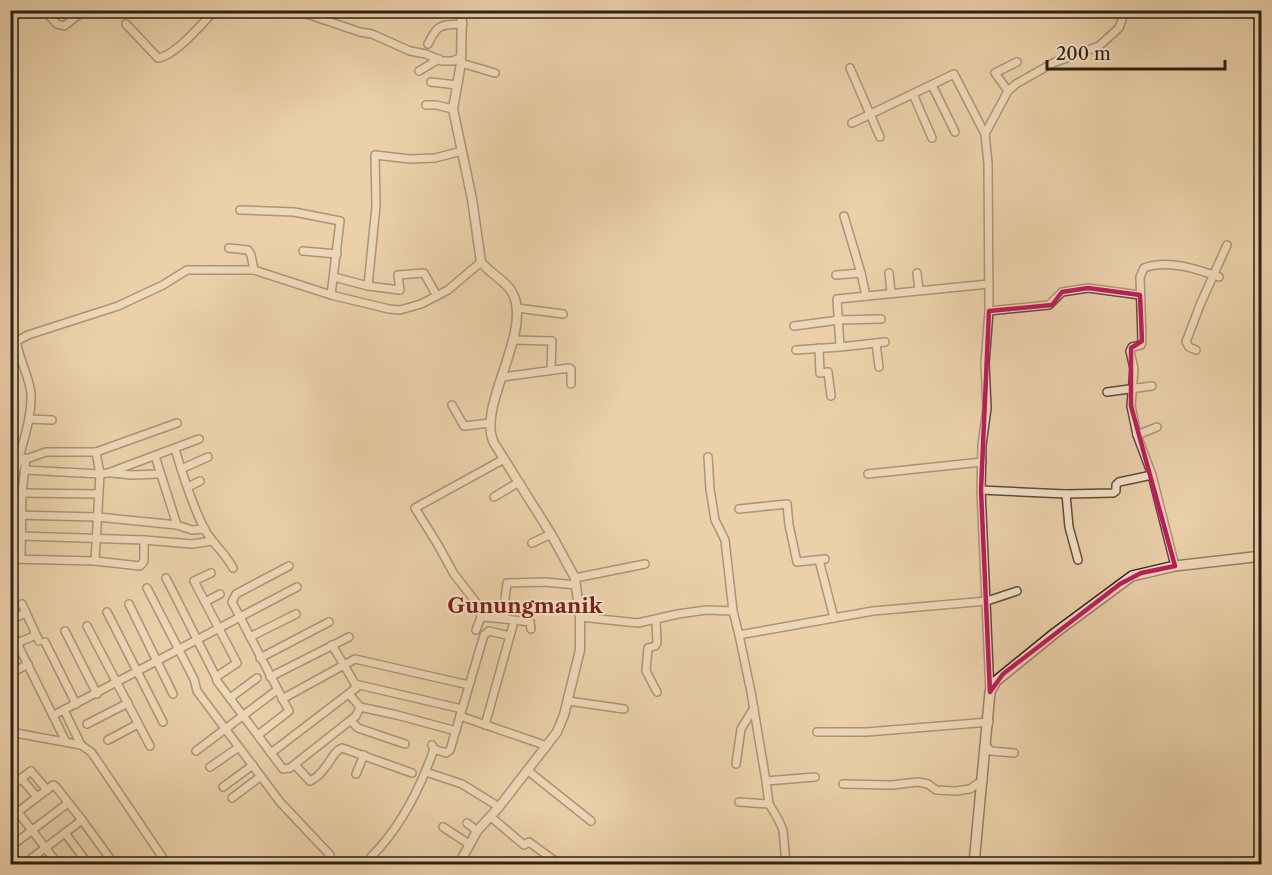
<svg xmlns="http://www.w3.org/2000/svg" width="1272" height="875" font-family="'Libre Caslon Text',serif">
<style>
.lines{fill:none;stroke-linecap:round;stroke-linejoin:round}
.minor-casing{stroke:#5d4c3a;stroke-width:10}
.tertiary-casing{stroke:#5d4c3a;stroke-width:11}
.secondary-casing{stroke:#2e2014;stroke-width:12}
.minor{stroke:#f2e0c8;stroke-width:7}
.tertiary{stroke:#f2e0c8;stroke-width:8}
.secondary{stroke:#f2e0c8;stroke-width:9}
.marked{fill:none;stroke:#c2185b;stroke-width:4.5;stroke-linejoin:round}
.labels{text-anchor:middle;stroke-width:4.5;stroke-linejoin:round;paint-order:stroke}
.quarter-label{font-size:21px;font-weight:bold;fill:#7a1f14;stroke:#f2e0c8}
</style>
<rect width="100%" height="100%" fill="#ebd0aa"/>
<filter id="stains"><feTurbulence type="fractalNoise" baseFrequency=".00333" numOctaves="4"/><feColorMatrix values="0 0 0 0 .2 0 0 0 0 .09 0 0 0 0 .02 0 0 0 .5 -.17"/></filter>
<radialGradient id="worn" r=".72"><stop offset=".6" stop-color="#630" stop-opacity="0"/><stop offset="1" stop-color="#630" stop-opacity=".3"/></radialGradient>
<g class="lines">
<g class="minor-casing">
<g id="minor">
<polyline points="44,10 57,24 64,26 85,10"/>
<polyline points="295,10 360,32 372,34 410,51 426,54 442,61 453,61 461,57"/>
<path d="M126,24L158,58C175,56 203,23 215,10"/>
<path d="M428,44C438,23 441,25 463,24"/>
<polyline points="461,63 495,73"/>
<polyline points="850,68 880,137"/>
<polyline points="419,71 439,59"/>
<polyline points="431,82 457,85"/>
<polyline points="932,85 955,132"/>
<polyline points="1008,91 995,73 1017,62"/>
<polyline points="913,94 932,138"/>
<polyline points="426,105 436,105 453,109"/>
<polyline points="852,123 954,74 985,134"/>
<polyline points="240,210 294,212 340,221 331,295"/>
<polyline points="844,216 861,273 866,296"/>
<polyline points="229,248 248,250 251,255 254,270"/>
<polyline points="303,251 337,254"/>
<polyline points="889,273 891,293"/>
<polyline points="917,273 919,290"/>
<polyline points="836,275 861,273"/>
<polyline points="334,277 368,286 400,290 398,275 424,273 437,296"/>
<polyline points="368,286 376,206 375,155 410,159 435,158 462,151"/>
<polyline points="517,308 563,314"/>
<polyline points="989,311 1049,305 1062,292 1088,288 1140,295"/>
<polyline points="794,326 839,320 881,319"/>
<polyline points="513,340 552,341 551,369"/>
<polyline points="885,342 840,347 837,299 989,284"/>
<polyline points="876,343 879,367"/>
<polyline points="819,348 820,373 828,372 831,396"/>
<polyline points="796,350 840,347"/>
<polyline points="1196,350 1189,347 1186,342 1200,305 1227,245"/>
<polyline points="503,377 569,368 571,369 571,384"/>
<polyline points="1107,392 1152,386"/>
<polyline points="452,405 464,426 490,423"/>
<polyline points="29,419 52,420"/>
<polyline points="1137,435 1157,427"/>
<path d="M175,449C183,476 192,505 205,530C213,544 226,554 233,568"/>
<polyline points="96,452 177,423"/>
<polyline points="155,456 177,525"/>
<polyline points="708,457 710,489 715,520 725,540 733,611"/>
<polyline points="181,469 208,457"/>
<polyline points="25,470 100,474 108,473 199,439"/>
<polyline points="111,473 132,475 159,474"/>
<polyline points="868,474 982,462"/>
<polyline points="188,487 200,481"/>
<polyline points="981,490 1066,494 1113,493 1116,491 1116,485 1119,482 1152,475"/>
<polyline points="22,493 98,494"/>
<polyline points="1066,494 1069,527 1078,560"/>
<polyline points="494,497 519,482"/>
<polyline points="739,509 787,504 789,525 797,562 825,559"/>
<polyline points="13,515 98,517 177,525 192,530 205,529"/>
<polyline points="21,536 144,540 192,544 212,541"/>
<polyline points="532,543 551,534"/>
<path d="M14,558C13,531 11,502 15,475C20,448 32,422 31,394C30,377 16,353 17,341L28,335L118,306L163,285L187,270H254L331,295L389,309L400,310L421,304L448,290L481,262"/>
<polyline points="21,558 22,493 26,458"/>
<polyline points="11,559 95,561 100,474 96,452 46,452 18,462"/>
<polyline points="819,560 834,618"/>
<polyline points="95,561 140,566 144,561 144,540"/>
<path d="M1175,566L1152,475L1137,435L1131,406L1134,369L1130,351L1132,347L1141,345L1142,341L1140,277L1144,268C1168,259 1197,269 1219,277"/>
<polyline points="211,573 194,581 237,663 216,677 217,681 283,769 290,768 356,716 360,707 349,694"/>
<polyline points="166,578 216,677"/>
<polyline points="575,578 645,564"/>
<polyline points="147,588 194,679 197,691 280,802 330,855"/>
<polyline points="205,602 220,594"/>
<polyline points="22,604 39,641"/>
<polyline points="129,604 173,694"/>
<polyline points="107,612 163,722"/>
<polyline points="481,617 505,619"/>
<polyline points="580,617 638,623 678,614 706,610 733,611 739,635 873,611 987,601 1017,591"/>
<polyline points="10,620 26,613"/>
<polyline points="656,620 657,643 655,646 648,648 646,671 657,692"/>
<polyline points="87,626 150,746"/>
<polyline points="10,629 66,742"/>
<polyline points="531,629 530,622 505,619 504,607 507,583 545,582 576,585"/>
<polyline points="476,630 481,617 478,605 454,574 438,545 415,508 504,459"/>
<polyline points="65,631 97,694"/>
<polyline points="739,635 751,692 766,781 815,777"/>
<polyline points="250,637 296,614"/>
<polyline points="45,642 76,704"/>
<polyline points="10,646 36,635"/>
<polyline points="260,658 329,622"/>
<polyline points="10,674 28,664"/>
<polyline points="270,677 349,637"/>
<polyline points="355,684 462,709"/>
<polyline points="990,692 981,490 982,445 987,408 985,363 989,311 988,163 985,134 1008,91 1016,84 1053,63 1099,46 1119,28 1122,20 1122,10"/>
<polyline points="230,698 257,678"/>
<polyline points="282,699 355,659 469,685"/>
<polyline points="568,701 624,709"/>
<polyline points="360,707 397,715 456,731"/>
<polyline points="64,710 81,745"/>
<polyline points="54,715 297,587"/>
<polyline points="460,716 547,746"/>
<polyline points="351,721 358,728 405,744"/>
<polyline points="87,724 128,703"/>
<polyline points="485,725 513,625"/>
<polyline points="10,732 81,745 91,752 96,759 167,864"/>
<polyline points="817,732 867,732 989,722"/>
<polyline points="258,735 289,711 232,602 236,594 289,566"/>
<polyline points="108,740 138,724"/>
<polyline points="432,745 434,749 446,753 450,750 484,635 489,631 510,636"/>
<polyline points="986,746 991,751 1014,753"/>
<polyline points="196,751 277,690"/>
<polyline points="271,753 356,688 354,682 332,645"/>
<polyline points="736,764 741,729 754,708"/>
<path d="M295,765L310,781C327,773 332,751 342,748L412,773"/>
<polyline points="210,767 239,747"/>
<polyline points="527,770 591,821"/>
<polyline points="426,772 462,784 499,807"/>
<polyline points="356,774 364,755"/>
<polyline points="21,778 37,797"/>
<polyline points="766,781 769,804 778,819 783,830 786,864"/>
<polyline points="843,784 892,785 918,782 928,784 936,790 956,791 970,789 983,780"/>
<polyline points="10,787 31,771 47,790"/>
<polyline points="223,787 253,765"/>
<polyline points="232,798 261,776"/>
<polyline points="10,802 58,864"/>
<polyline points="739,802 769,804"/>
<polyline points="491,817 524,845 529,842 559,864"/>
<polyline points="10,818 53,785 56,787 82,820 24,864"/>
<polyline points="82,820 114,864"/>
<polyline points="467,823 477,831"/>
<polyline points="443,827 469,844"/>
<polyline points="65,833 88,864"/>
<polyline points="10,847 68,803"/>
<path d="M371,857C401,827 420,789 434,749"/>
</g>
</g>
<g class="tertiary-casing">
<path id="tertiary" d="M459,864L477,831L499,807L557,732L564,715L580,650V617L575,578L551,534L494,443C476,407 532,334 513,294C507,281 490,274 481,262L472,199L453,109L461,63L462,10"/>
</g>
<g class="secondary-casing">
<polyline id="secondary" points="974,864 990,692 996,681 1055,633 1132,576 1175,566 1262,556"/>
</g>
<use href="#minor" class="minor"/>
<use href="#tertiary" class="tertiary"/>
<use href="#secondary" class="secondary"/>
</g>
<path d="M0 0H1272V875H0ZM1088,288L1140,295L1142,341L1131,348V406L1175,566L1141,573L1120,584L1003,674L990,692L981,490L989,311L1052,305L1062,292Z" fill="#ebd0aa" fill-opacity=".55" fill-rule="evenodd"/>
<path class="marked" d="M1088,288L1140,295L1142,341L1131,348V406L1175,566L1141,573L1120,584L1003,674L990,692L981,490L989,311L1052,305L1062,292Z"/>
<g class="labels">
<g class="quarter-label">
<text x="525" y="613">Gunungmanik</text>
</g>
</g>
<rect width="1272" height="875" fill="none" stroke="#ebd0aa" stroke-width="36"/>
<rect x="12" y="12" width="1248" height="851" fill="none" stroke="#2e2014" stroke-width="3"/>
<rect x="18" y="18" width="1236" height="839" fill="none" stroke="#2e2014" stroke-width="1.5"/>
<path d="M1047 60v9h178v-9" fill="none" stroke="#2e2014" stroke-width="3"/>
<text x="1056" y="60" font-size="18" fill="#2e2014" stroke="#f2e0c8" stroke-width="4.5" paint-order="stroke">200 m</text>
<rect width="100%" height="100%" filter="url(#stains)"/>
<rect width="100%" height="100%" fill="url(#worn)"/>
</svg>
